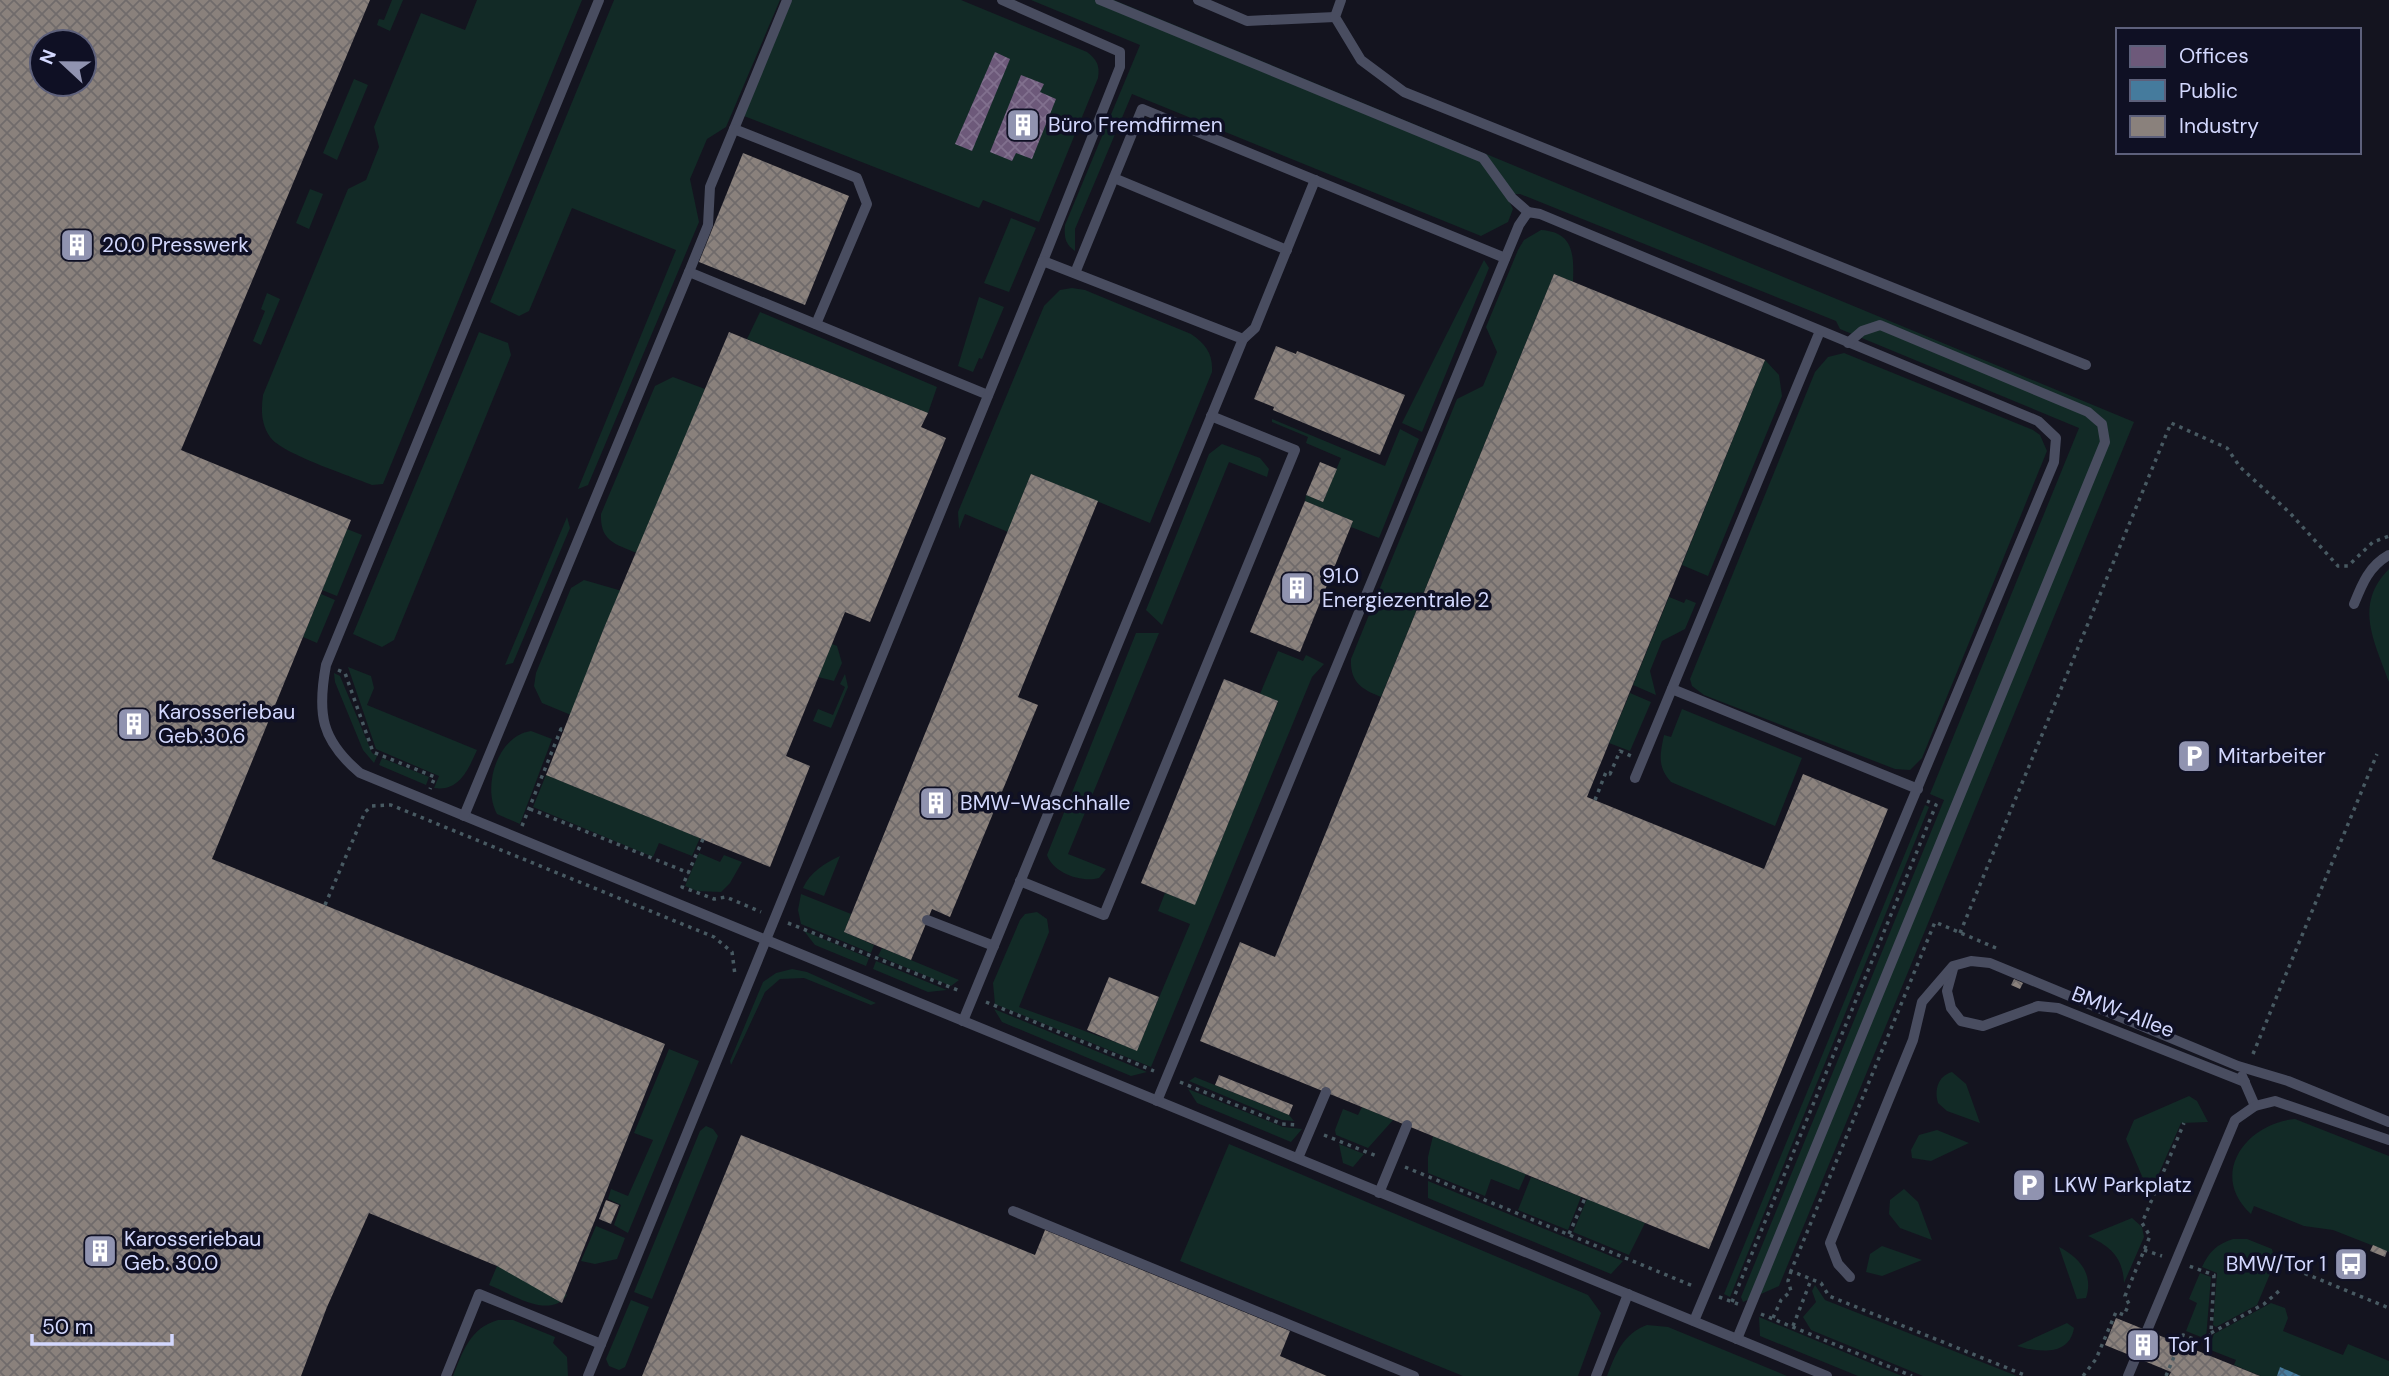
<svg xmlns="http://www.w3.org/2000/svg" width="2389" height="1376" font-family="'DM Sans',sans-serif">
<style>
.green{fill:#122a26}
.offices{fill:url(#offices-cross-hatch)}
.public{fill:url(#public-cross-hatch)}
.industry{fill:url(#industry-cross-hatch);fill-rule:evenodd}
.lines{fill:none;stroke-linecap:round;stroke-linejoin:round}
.path{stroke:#485a62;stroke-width:3.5;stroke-dasharray:3.5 5;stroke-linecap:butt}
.lane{stroke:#494d60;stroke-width:10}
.labels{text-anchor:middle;stroke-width:7;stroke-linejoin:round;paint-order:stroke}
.poi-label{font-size:21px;fill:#d3d8fe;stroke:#0f1024;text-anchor:start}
.street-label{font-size:21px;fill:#d3d8fe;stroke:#0f1024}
</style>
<defs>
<pattern id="offices-cross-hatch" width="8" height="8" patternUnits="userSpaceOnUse" patternTransform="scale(1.75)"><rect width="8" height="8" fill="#6d597a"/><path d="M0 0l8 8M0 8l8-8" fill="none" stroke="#81708e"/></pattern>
<pattern id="public-cross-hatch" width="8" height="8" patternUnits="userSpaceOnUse" patternTransform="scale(1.75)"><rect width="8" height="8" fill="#457b9d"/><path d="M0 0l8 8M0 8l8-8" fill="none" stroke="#43647d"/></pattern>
<pattern id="industry-cross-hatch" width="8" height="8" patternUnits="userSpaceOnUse" patternTransform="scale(1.75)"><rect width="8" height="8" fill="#8a817c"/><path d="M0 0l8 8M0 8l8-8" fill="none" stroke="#706b6b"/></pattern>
</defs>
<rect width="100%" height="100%" fill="#14141f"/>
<g class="green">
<polygon points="392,0 403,0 390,31 377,25 379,19 384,20"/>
<path d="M477,0H582L383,484L372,485C351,476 282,454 270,437C261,424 261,410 263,395L348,189L366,180L379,147L374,127L421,13L465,30Z"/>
<polygon points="614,0 780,0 726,127 707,139 690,179 699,222 588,485 578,489 676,250 572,208 529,311 519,316 490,302"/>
<path d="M792,0H961L1087,52C1097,60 1100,65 1098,78L1039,222L983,200L979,208L744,116Z"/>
<path d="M1031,0H1114L2134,422L1779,1286L1743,1302L1741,1297L1944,800L1930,794L2079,428L1840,329L1836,321L1520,194H1514L1509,201L1513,209L1508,222L1481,236L1132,94L1075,229V251C1065,244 1064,237 1065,225L1140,45Z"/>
<polygon points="354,79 368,85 337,160 323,153"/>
<polygon points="310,189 323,194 309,229 296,223"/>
<polygon points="1011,218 1036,228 1009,292 984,283"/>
<path d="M1541,230C1574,232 1574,255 1573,282L1554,274L1381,697C1361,689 1350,682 1351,659L1457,399L1483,386L1497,352L1486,327L1518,250L1524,240Z"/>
<polygon points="1484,260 1489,268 1422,432 1402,423"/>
<path d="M1072,288L1085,290L1191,334C1206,344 1213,354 1212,372L1150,523L1031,474L1008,532L965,514L959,529L958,512L1044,306L1060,290Z"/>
<polygon points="267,293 280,299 261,345 253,341 265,311 261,309"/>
<polygon points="979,297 1004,307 982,359 979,358 973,372 958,366"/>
<polygon points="760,312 937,387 928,413 747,339"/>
<polygon points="479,332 508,343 511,355 394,640 382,647 353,634"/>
<polygon points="1844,353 2033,430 2040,435 2047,451 1922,758 1910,770 1895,769 1704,695 1692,686 1690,679 1815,372 1828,357"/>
<polygon points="1765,360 1779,375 1782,396 1708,576 1682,565"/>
<path d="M673,377L705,389L637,553C615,544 600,541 601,514L655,386Z"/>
<polygon points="1272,419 1385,466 1400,429 1419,439 1379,538 1351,527 1353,521 1305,501 1306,495 1323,502 1341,458 1306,443 1308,437 1272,422"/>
<polygon points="1222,444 1260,458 1269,469 1267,477 1229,462 1162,625 1146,610 1209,454"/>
<polygon points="567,517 570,528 513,663 505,665"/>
<polygon points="347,529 362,535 337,596 322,590"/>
<path d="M2389,569V682C2375,642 2353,605 2389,569Z"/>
<polygon points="584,580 622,591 604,628 571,715 542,703 534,686 536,673 571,588"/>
<polygon points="321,594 335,600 317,643 303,637"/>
<polygon points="1669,597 1684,603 1686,599 1696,603 1685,629 1662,641 1650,671 1656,695 1633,685"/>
<path d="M1136,633H1159L1068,854L1106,869L1099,878C1082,883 1053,873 1047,855Z"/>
<polygon points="832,644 837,646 842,663 834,681 818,677"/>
<polygon points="1278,651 1303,661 1306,655 1324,664 1312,677 1151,1067 995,1004 993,983 1020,920 1025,914 1037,912 1047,919 1049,932 1019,1007 1137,1050 1190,924 1158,911 1165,893 1195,904 1278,702 1260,694"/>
<path d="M348,667L371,676L374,688L367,705L477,750C468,770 459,792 434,788L439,776L376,749Z"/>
<polygon points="334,673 340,676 372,753 377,756 374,763 363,750 335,682"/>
<polygon points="845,674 848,687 831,728 813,721 818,709 833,715 845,687 840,684"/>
<polygon points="1630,693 1651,702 1630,751 1609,743"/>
<path d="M1682,709L1802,758L1775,826L1671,782C1657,766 1660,755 1664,735L1671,737Z"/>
<path d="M531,731L552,739L520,824L497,814C482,787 497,736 531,731Z"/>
<polygon points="382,758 429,777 426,785 379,765"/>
<polygon points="546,775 700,838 692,856 659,843 653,857 533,807"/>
<polygon points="1925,805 1929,807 1730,1297 1724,1294"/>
<polygon points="699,853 720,862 724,855 742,862 730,883 721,892 697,891 685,886"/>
<path d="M840,856L824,896L803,888C810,872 825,863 840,856Z"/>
<polygon points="801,894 851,914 844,932 874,945 871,953 801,924 798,910"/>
<polygon points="804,931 869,958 866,966 815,945"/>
<polygon points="882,948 959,980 951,986 878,956"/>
<polygon points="876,961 947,990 928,992 873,969"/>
<polygon points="792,969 807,972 876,1003 871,1005 804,978 780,979 765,992 731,1065 730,1061 763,982 776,973"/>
<polygon points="994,1009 1147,1072 1131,1076 1002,1022"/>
<polygon points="669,1049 699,1061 628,1233 614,1225 621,1205 608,1199 611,1189 628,1196 653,1140 634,1133"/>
<path d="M1952,1072L1966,1084L1980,1123L1947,1111L1938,1103C1934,1090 1938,1076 1952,1072Z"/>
<polygon points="1195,1077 1289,1115 1294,1121 1282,1120 1189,1081"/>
<polygon points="1188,1089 1283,1127 1302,1129 1291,1142 1197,1103"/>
<polygon points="2189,1096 2197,1101 2208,1122 2181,1123 2153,1187 2148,1190 2126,1139 2134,1120"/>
<polygon points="1362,1107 1393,1120 1368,1148 1336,1135 1335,1130 1343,1109 1358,1115"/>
<path d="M2295,1119L2389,1156V1252L2333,1230L2304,1226L2254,1206L2251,1214C2208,1175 2246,1123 2295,1119Z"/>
<polygon points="706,1126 713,1129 718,1136 652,1299 634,1292 700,1131"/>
<polygon points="1937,1130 1969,1143 1931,1161 1912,1158 1911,1150 1919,1135"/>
<polygon points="1433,1136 1526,1174 1519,1190 1491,1179 1485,1196 1428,1173 1428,1157"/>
<polygon points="1229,1144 1588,1295 1601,1313 1578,1376 1463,1376 1180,1261"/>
<polygon points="1339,1144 1364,1154 1353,1167 1343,1163"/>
<polygon points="1531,1177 1581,1197 1568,1230 1518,1210"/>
<polygon points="1428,1181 1623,1261 1611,1274 1428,1198"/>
<polygon points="1904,1189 1918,1202 1932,1240 1900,1228 1889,1214 1890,1200"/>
<polygon points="1587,1199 1645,1223 1629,1255 1573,1232"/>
<path d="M2132,1218L2142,1227L2144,1237L2124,1283C2123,1257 2110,1246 2088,1236Z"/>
<polygon points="596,1226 625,1238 617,1259 595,1264 581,1261"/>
<path d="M2233,1239H2247L2272,1249L2275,1262L2257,1305L2216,1327L2213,1325L2217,1273L2202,1267C2209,1252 2217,1244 2233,1239Z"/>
<polygon points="1882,1246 1922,1260 1882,1276 1866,1272 1870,1254"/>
<path d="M2059,1247C2079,1257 2094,1274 2086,1298L2077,1299Z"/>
<path d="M497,1266L567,1295C550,1320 512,1294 489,1285Z"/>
<polygon points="2200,1273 2211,1277 2206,1339 2186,1331 2197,1303 2189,1299"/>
<polygon points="1815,1285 1825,1300 2017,1376 1923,1376 1811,1330 1803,1317 1816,1302 1812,1291"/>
<polygon points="631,1300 649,1307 625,1367 619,1370 609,1366 606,1359"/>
<polygon points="2271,1303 2285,1308 2288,1318 2283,1331 2343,1355 2348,1344 2389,1361 2389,1376 2301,1376 2280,1368 2277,1376 2261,1376 2234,1365 2236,1360 2208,1349 2214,1334"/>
<polygon points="1759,1317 1902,1376 1858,1376 1760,1336"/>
<path d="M498,1320H513L555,1337L553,1343L567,1357L568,1376H453C463,1351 470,1328 498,1320Z"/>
<path d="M2067,1323L2074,1328C2069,1357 2038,1352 2017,1346Z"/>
<path d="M1647,1325L1668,1327L1787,1376H1607C1616,1353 1623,1334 1647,1325Z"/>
</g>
<g class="offices">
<polygon points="995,52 1010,59 972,151 955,144"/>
<polygon points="1021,75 1044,84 1040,92 1056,99 1032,159 1016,153 1012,161 990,152"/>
</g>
<polygon class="public" points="2280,1367 2301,1376 2277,1376"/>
<g class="industry">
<path d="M0,0H370L181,450L351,520L212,859L665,1044L562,1303L497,1266L369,1213L327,1307L301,1376H0ZM42,42H84V84H42Z"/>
<polygon points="743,153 849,196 805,305 699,262"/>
<polygon points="1554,274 1765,360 1587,797 1764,869 1803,774 1888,809 1709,1249 1200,1041 1240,942 1275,957"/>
<polygon points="729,332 928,413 921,427 946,438 870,622 845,612 832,644 786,756 810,766 770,867 546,775 604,628"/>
<polygon points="1276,346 1296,354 1297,351 1405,395 1380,455 1273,410 1274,407 1254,399"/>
<polygon points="1320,462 1337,469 1323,502 1306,495"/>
<polygon points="1031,474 1098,501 1018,697 1038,705 950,917 932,909 911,960 844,932"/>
<polygon points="1305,501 1353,521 1300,652 1250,632"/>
<polygon points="1224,679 1278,701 1195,905 1141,883"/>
<polygon points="1109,977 1159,997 1137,1051 1087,1030"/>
<polygon points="2014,979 2023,983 2020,989 2011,985"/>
<polygon points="1219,1075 1293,1105 1289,1115 1215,1085"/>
<polygon points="741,1135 1035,1255 1045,1230 1290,1331 1280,1356 1327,1376 642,1376"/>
<polygon points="606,1200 619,1205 611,1224 599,1219"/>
<polygon points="2373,1245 2387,1251 2385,1257 2370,1251"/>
<polygon points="2116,1318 2260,1376 2169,1376 2171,1372 2105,1345"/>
</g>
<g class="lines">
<g class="path">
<polyline points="338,670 345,673 373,752 435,777 430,789"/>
<polyline points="1595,800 1606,772 1610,774 1620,751 1631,756"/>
<polyline points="530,809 689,873"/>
<polyline points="522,826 561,729 565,730"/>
<polyline points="703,839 682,887 714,899 726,897 761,912"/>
<polyline points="325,905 365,812 372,806 391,805 714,937 732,952 735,975"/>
<polyline points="788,923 960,991"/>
<polyline points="1960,933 2171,423 2227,448 2240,467 2290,513 2338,566 2348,566 2373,542 2389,536"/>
<polyline points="1996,948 1935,922 1791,1271 1821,1283 1829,1296 2027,1376"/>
<polyline points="986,1002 1154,1071"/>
<polyline points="2253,1054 2377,754"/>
<polyline points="1180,1082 1282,1124 1297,1125"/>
<polyline points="1324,1135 1379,1157"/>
<polyline points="1405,1167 1693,1286"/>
<polyline points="1569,1234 1585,1198"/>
<polyline points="2144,1250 2162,1256"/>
<polyline points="2289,1267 2389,1308"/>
<polyline points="1719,1297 1738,1304"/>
<polyline points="1732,1302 1936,805 1927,801"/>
<polyline points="1761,1314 1912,1376"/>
<polyline points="1773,1318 1781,1300 1791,1291 1788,1281 1791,1271"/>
<polyline points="1793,1326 1811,1280"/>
<polyline points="2211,1333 2264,1304 2279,1291"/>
<polyline points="2083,1376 2096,1359 2116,1312 2124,1315 2129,1304 2125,1296 2150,1236 2142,1223 2184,1123"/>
<polyline points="2166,1376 2183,1335 2206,1344 2211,1333 2214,1275 2189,1266"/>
</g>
<g class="lane">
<path d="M599,0L326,665C317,714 321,740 360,773L1827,1376"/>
<polyline points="787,0 734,129 857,178 867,204 816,324"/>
<polyline points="1002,0 1120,52 1120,67 1043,261"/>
<polyline points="1100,0 1483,158 1512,198 1528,212"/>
<polyline points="1198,0 1247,21 1335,17"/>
<polyline points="1341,0 1335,17 1361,60 1404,92 2086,365"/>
<polyline points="1114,178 1287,250"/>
<polyline points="689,272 708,225 710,187 734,129"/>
<polyline points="1075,273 1142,109 1505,258"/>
<polyline points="1243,339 1255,328 1315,180"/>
<path d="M2354,604C2362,584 2369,566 2389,555"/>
<polyline points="1672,689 1918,789"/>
<polyline points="1635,778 1820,331"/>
<polyline points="464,816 689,272 988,395"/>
<polyline points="1020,881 1104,915 1295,450 1211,416"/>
<polyline points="927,920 994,946"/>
<polyline points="1953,969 1947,991 1951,1008 1961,1021 1983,1026 2038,1006 2058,1008 2245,1082"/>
<polyline points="2242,1076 2255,1106"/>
<polyline points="1157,1101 1519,225 1528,212 1540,214 2038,421 2056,438 2054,462 1694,1321"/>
<polyline points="1298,1158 1326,1092"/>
<polyline points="1379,1193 1407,1125"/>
<polyline points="1013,1211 1414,1376"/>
<polyline points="1850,1277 1838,1264 1830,1243 1913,1040 1922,1002 1953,966 1971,961 1990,963 2238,1066 2288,1081 2389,1122"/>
<polyline points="1737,1339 2105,442 2102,424 2088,412 1880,325 1862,331 1848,343"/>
<polyline points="446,1376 479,1294 601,1344"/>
<polyline points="588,1376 1043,261 1243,339 963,1021"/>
<polyline points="1596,1376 1628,1294"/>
<polyline points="2128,1376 2235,1120 2255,1106 2275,1101 2389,1140"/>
</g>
</g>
<defs>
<g id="building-square" transform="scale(1.75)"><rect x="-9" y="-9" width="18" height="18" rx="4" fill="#9093b0" stroke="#0f1024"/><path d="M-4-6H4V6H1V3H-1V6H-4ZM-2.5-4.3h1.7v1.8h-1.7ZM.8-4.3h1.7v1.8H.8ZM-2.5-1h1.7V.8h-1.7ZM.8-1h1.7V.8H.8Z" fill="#fff"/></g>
<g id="parking-square" transform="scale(1.75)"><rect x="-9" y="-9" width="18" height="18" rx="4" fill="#9093b0" stroke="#0f1024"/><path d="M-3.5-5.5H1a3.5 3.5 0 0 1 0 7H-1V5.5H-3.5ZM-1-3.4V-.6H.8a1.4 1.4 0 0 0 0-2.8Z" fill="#fff"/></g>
<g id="bus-square" transform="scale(1.75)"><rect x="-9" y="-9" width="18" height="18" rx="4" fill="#9093b0" stroke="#0f1024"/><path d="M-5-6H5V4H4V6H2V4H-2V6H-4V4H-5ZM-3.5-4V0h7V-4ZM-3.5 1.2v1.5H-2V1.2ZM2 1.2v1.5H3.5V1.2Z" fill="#fff"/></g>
</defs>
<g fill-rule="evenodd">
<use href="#building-square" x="1023" y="125"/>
<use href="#building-square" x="77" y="245"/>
<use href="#building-square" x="1297" y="588"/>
<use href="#building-square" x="134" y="724"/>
<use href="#parking-square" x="2194" y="756"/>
<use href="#building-square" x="936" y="803"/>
<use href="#parking-square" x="2029" y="1185"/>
<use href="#building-square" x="100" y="1251"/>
<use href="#bus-square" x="2351" y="1264"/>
<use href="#building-square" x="2143" y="1345"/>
</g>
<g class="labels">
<g class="poi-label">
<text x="1048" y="132">Büro Fremdfirmen</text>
<text x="102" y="252">20.0 Presswerk</text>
<text x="1322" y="583">91.0<tspan x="1322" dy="24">Energiezentrale 2</tspan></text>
<text x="158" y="719">Karosseriebau<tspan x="158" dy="24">Geb.30.6</tspan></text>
<text x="2218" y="763">Mitarbeiter</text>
<text x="960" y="810">BMW-Waschhalle</text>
<text x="2054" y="1192">LKW Parkplatz</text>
<text x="124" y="1246">Karosseriebau<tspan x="124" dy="24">Geb. 30.0</tspan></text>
<text x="2326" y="1271" text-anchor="end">BMW/Tor 1</text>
<text x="2168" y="1352">Tor 1</text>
</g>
<g class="street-label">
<text transform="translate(2123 1012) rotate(21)" y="7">BMW-Allee</text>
</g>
</g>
<rect x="2116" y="28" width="245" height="126" fill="#0f1024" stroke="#5d607b" stroke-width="2"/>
<rect x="2130" y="46" width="35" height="21" fill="#6d597a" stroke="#5d607b" stroke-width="2"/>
<text x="2179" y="63" font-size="21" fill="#d3d8fe">Offices</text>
<rect x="2130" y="80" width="35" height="21" fill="#457b9d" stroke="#5d607b" stroke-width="2"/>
<text x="2179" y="98" font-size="21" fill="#d3d8fe">Public</text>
<rect x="2130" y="116" width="35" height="21" fill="#8a817c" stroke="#5d607b" stroke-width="2"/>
<text x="2179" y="133" font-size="21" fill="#d3d8fe">Industry</text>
<g transform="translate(63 63) rotate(292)"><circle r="33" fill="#0f1024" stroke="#5d607b" stroke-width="2"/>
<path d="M0-5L12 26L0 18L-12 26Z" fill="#9093b0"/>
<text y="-10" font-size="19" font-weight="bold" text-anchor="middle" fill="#d3d8fe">N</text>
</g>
<path d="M32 1334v10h140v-10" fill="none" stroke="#d3d8fe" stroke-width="3.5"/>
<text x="42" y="1334" font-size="21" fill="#d3d8fe" stroke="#0f1024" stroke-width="5" paint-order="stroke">50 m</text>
</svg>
